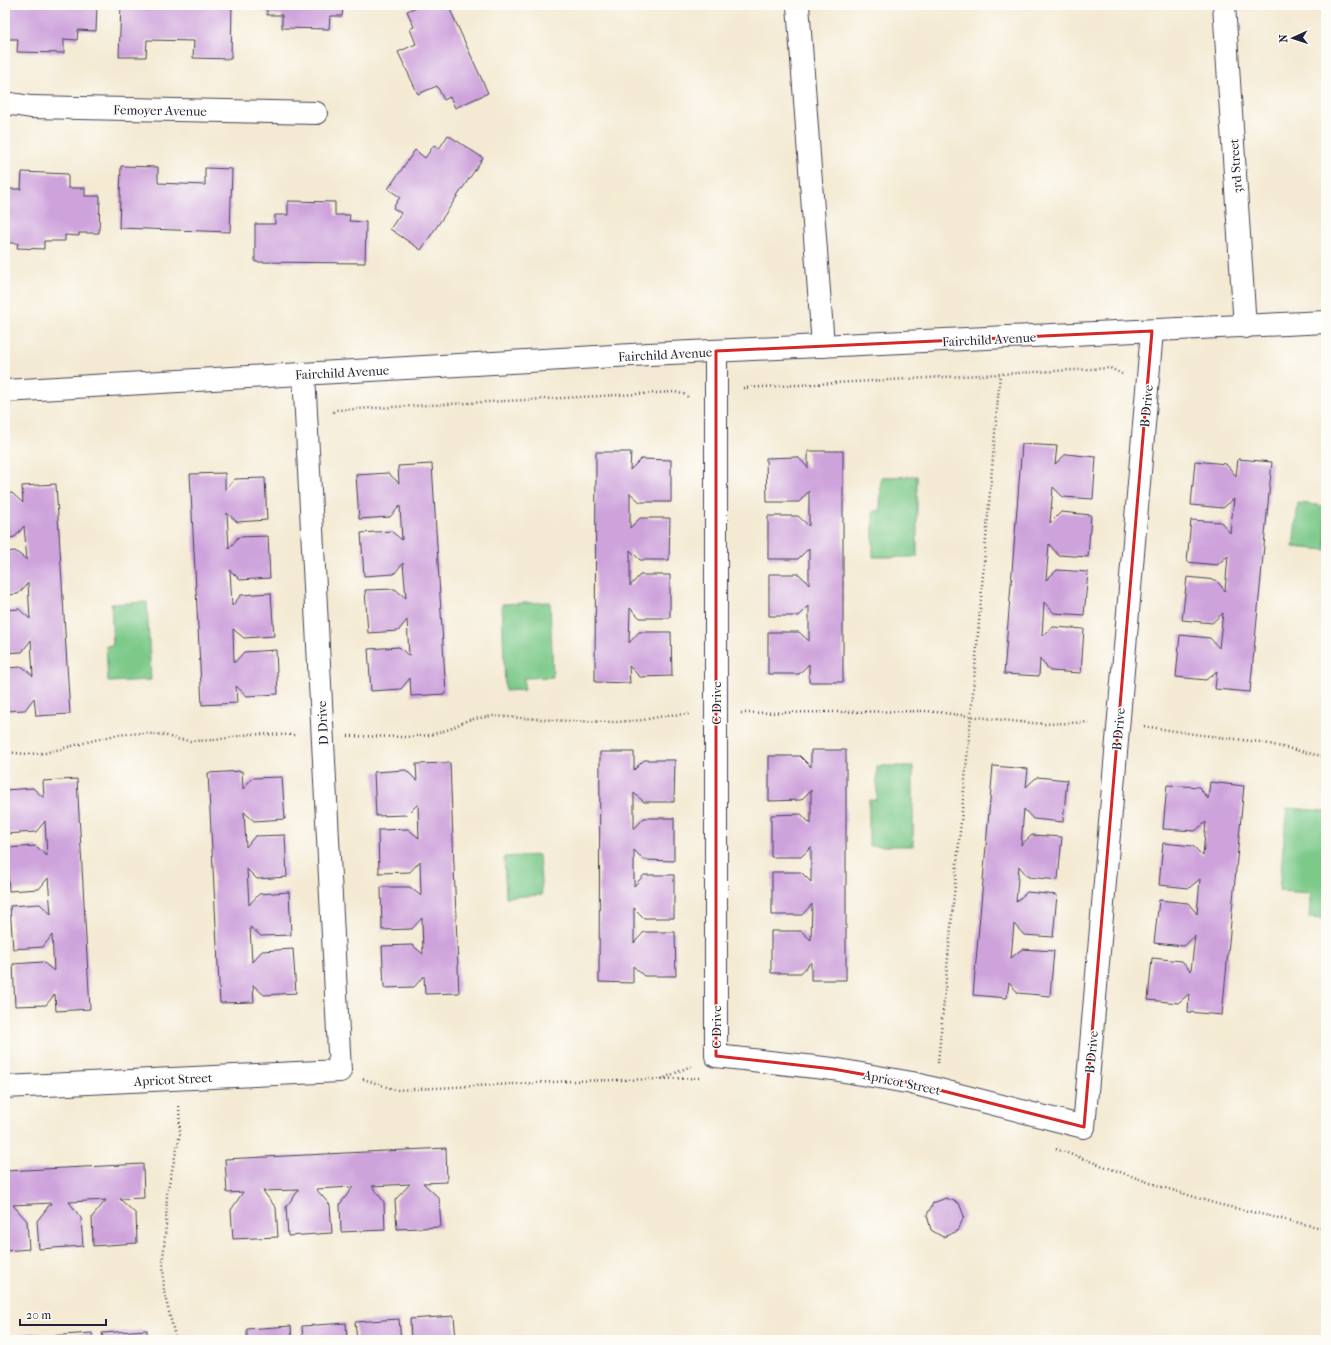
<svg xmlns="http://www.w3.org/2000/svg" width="1331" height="1345" font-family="'IM FELL French Canon',serif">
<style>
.green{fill:#7bc989;stroke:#4e7662}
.building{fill:#cea3dc}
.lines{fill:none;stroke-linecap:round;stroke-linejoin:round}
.minor-casing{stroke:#424052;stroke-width:24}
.path{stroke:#424052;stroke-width:2.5;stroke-dasharray:1 3;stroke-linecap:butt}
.minor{stroke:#fff;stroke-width:22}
.marked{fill:none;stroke:#d62828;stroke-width:3;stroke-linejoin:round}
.labels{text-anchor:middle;stroke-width:3;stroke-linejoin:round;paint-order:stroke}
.street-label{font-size:13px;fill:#22223b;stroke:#fdfcf7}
</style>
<rect width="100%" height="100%" fill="#fdfcf7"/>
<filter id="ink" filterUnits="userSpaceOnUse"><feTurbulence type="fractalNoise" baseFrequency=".025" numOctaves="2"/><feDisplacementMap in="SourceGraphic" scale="8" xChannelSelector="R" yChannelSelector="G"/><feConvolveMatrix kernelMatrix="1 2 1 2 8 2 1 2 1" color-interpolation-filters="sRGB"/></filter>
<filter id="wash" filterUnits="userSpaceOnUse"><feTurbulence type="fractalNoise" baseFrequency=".012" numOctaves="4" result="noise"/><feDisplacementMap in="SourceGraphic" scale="16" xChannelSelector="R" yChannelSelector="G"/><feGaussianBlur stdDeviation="0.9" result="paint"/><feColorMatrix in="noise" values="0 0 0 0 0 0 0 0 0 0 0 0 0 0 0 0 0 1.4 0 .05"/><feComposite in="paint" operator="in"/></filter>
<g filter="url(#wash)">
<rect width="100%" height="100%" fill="#f4ead3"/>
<g class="green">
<polygon points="917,476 917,557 873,557 873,511 880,511 881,477"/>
<polygon points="1298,503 1326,506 1326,550 1293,547"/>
<polygon points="147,602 151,680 108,682 106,646 113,645 111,604"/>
<polygon points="550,602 553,677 524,678 524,690 505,691 502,604"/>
<polygon points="877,766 913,766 913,846 869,846 869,800 877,800"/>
<polygon points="1287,808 1326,811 1326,919 1309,918 1311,893 1279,891"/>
<polygon points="539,855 542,895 506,897 504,857"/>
</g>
<g id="blocks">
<g class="building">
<polygon points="5,5 97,5 96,31 78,30 77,40 64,39 64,53 17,52 18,39 5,39"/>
<polygon points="121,5 232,5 231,59 193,58 194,41 147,40 146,57 119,57"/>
<polygon points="251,5 361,5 361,7 343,7 342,16 330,16 329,29 282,28 282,15 267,15 267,9 251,8"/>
<polygon points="421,5 448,5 488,93 455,108 450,97 444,100 437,86 418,94 398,52 416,44 410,29 414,27 407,11"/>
<polygon points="448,135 483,158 421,250 390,229 401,213 393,208 400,197 388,189 415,150 425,158 434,145 439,149"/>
<polygon points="121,166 158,167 158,183 205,185 205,168 232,169 230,232 119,228"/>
<polygon points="22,172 68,174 68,188 85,188 85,196 100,196 99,233 79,233 79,236 65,235 65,241 44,241 44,249 17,248 18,243 5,243 5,189 21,189"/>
<polygon points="288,201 335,202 335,215 350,215 349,221 366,222 365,263 255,262 255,224 275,224 275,215 288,215"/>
<polygon points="1022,444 1057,446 1055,464 1066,454 1096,457 1093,499 1063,497 1053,487 1050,523 1061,512 1091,515 1088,557 1058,555 1049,544 1046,580 1057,570 1088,572 1084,615 1054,613 1044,602 1042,636 1053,627 1084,629 1081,673 1050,671 1040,659 1039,676 1004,674"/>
<polygon points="808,451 843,451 843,682 809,682 809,664 799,674 768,674 768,632 799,632 809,641 809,606 799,616 769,616 769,574 799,574 809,584 809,548 798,559 768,559 768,516 798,516 809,526 809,491 799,502 767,502 766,458 798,457 808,468"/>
<polygon points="596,452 631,452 630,470 641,459 671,460 671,502 640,502 630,493 630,528 640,518 670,518 669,560 640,560 630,550 630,586 640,575 670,575 670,618 640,618 630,608 629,643 639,632 671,632 672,676 640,677 629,666 630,683 595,682"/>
<polygon points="1238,459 1272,462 1250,692 1215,689 1217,671 1206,680 1176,677 1180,635 1210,638 1219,648 1223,613 1212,623 1182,620 1187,577 1216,580 1225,591 1228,556 1217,565 1187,562 1191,520 1221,522 1230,533 1234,499 1223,508 1191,505 1195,461 1226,464 1236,476"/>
<polygon points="432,464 446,694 411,696 410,678 401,689 371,691 368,649 399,647 409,656 407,620 398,631 368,633 365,590 395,589 406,598 403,563 394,574 364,576 361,533 391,531 402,540 400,506 390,517 359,519 356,475 388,473 399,483 398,466"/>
<polygon points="225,473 225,490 235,479 265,478 267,520 237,522 227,513 229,549 238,537 268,536 270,578 240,580 230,570 232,606 241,595 271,593 274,636 244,638 233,629 234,663 244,652 276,650 278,694 247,696 236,686 237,703 202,705 190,474"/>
<polygon points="56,484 70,714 36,716 34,698 25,710 5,711 5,668 23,667 33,676 31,640 22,652 5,653 5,610 19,609 30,619 28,583 18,594 5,595 5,552 15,551 27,560 24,526 15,537 5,538 5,494 12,493 23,503 22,486"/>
<polygon points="811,750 846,750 846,980 811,980 811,962 801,973 771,973 771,931 801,931 811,940 812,904 802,915 772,915 772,872 801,872 811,882 811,847 801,857 771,857 771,815 801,814 811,824 811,790 801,800 769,801 769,756 800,756 811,767"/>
<polygon points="600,752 634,752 634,770 644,760 675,760 674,802 644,802 634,793 634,829 644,818 674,818 674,861 644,860 634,850 634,886 644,875 674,875 674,918 644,918 634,908 634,943 644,932 675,932 676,976 644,976 633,966 633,983 599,982"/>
<polygon points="450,763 459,993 425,994 424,976 414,987 384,988 382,946 412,945 423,954 422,918 412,929 382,930 381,887 410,887 421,896 420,861 410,872 379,873 378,830 408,829 419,838 418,804 407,815 376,816 374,772 406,770 417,781 416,764"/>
<polygon points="993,766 1028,769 1026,787 1037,777 1067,780 1063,822 1033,819 1024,809 1021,845 1032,835 1062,837 1058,880 1028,877 1019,866 1016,902 1027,892 1057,895 1053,937 1024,935 1014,924 1011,958 1022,949 1054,951 1050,996 1018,993 1009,982 1007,998 973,995"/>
<polygon points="242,771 243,789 252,778 282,777 285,819 254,821 244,812 246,847 255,836 285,835 287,877 257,879 247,869 249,905 259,894 289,892 291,935 261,936 250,927 252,962 262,951 293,949 296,993 264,995 253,985 254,1002 220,1003 208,773"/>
<polygon points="77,779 90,1009 56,1011 55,994 46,1005 15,1006 13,964 43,962 54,971 52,935 43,947 13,949 10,906 40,904 51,914 48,878 39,889 9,891 6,848 36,846 47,856 45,821 36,832 5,834 5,790 33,788 44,798 43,781"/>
<polygon points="1210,782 1244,786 1222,1015 1188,1012 1189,994 1178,1003 1148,1000 1152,958 1182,961 1191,971 1195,936 1184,946 1154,943 1159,900 1188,903 1197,914 1200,879 1189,888 1159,885 1163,843 1193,846 1203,856 1206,822 1195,831 1163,829 1167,785 1199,787 1208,799"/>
<polygon points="446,1148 447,1182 423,1183 439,1198 441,1227 397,1229 395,1200 410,1184 372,1186 384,1202 385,1230 341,1232 340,1204 353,1187 316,1189 330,1205 332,1233 288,1236 286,1207 299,1190 263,1191 276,1208 278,1237 233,1239 231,1210 243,1192 227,1193 225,1159"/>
<polygon points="143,1164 144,1198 120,1199 136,1214 137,1243 93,1246 92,1217 106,1200 69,1202 81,1218 83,1246 39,1249 37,1221 51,1203 13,1205 27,1221 29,1249 5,1251 5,1171"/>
<polygon points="946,1198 959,1203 964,1216 958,1231 943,1237 931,1230 927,1215 933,1203"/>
<polygon points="454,1316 456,1340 411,1340 410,1319"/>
<polygon points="399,1319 401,1340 357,1340 355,1322"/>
<polygon points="346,1323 347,1340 303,1340 302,1326"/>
<polygon points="291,1326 292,1340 247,1340 247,1329"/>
<polygon points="147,1330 147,1340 103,1340 102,1333"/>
<polygon points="92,1333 93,1340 48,1340 48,1336"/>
<polygon points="38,1337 39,1340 12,1340 12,1339"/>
</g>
</g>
</g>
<g filter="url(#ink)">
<use href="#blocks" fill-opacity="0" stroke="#424052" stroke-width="1"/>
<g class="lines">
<g class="minor-casing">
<g id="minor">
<polyline points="798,5 823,346"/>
<polyline points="1224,5 1245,327"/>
<polyline points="5,103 31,107 316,113"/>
<polyline points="716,351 716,1056 833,1069 912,1083 1084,1127 1152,331"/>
<polyline points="5,391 649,354 1326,322"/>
<polyline points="5,1087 340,1071 304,374"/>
</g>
</g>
<g class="path">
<polyline points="743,388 1110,368 1122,374"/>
<polyline points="333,412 337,410 675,392 686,395 689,399"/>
<polyline points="741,713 927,711 1020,722 1045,724 1092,722"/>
<polyline points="1144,726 1194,734 1260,742 1326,757"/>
<polyline points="348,736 406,737 430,735 450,729 468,720 492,716 570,721 616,722 643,720 669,715 690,714"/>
<polyline points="5,752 27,754 45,753 115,735 141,733 164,735 176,739 190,741 216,740 250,734 297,735"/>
<polyline points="938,1063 971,716 1000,374"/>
<polyline points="363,1079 396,1090 572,1081 662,1079 693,1065"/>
<polyline points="662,1079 702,1078"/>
<polyline points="1056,1149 1156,1185 1217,1204 1326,1229"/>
<polyline points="176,1340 164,1292 163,1260 166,1224 167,1193 180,1134 179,1104"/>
</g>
<use href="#minor" class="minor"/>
</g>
</g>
<path class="marked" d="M1152,331L1084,1127L912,1083L833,1069L716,1056V351Z"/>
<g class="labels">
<g class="street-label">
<text transform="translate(160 110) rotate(1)" y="5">Femoyer Avenue</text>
<text transform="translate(1235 166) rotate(-94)" y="5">3rd Street</text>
<text transform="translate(989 339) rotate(-3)" y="5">Fairchild Avenue</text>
<text transform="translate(665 354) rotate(-3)" y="5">Fairchild Avenue</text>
<text transform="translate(342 372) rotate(-3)" y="5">Fairchild Avenue</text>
<text transform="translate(1146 406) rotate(-85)" y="5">B Drive</text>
<text transform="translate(716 703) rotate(-90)" y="5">C Drive</text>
<text transform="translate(322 723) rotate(-93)" y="5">D Drive</text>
<text transform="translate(1118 729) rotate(-85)" y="5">B Drive</text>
<text transform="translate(716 1027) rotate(-90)" y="5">C Drive</text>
<text transform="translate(1091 1052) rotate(-85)" y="5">B Drive</text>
<text transform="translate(173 1079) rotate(-3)" y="5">Apricot Street</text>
<text transform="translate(902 1082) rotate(12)" y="5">Apricot Street</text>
</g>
</g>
<rect width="1331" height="1345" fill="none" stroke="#fdfcf7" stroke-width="20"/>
<g transform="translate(1293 38) rotate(267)" stroke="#fdfcf7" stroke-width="3" paint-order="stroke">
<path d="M0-3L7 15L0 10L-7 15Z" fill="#22223b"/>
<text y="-6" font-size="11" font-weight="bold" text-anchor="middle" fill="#22223b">N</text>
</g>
<path d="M20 1319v6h86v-6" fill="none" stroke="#22223b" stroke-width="2"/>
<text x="26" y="1319" font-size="12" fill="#22223b" stroke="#fdfcf7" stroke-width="3" paint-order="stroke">20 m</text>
</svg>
